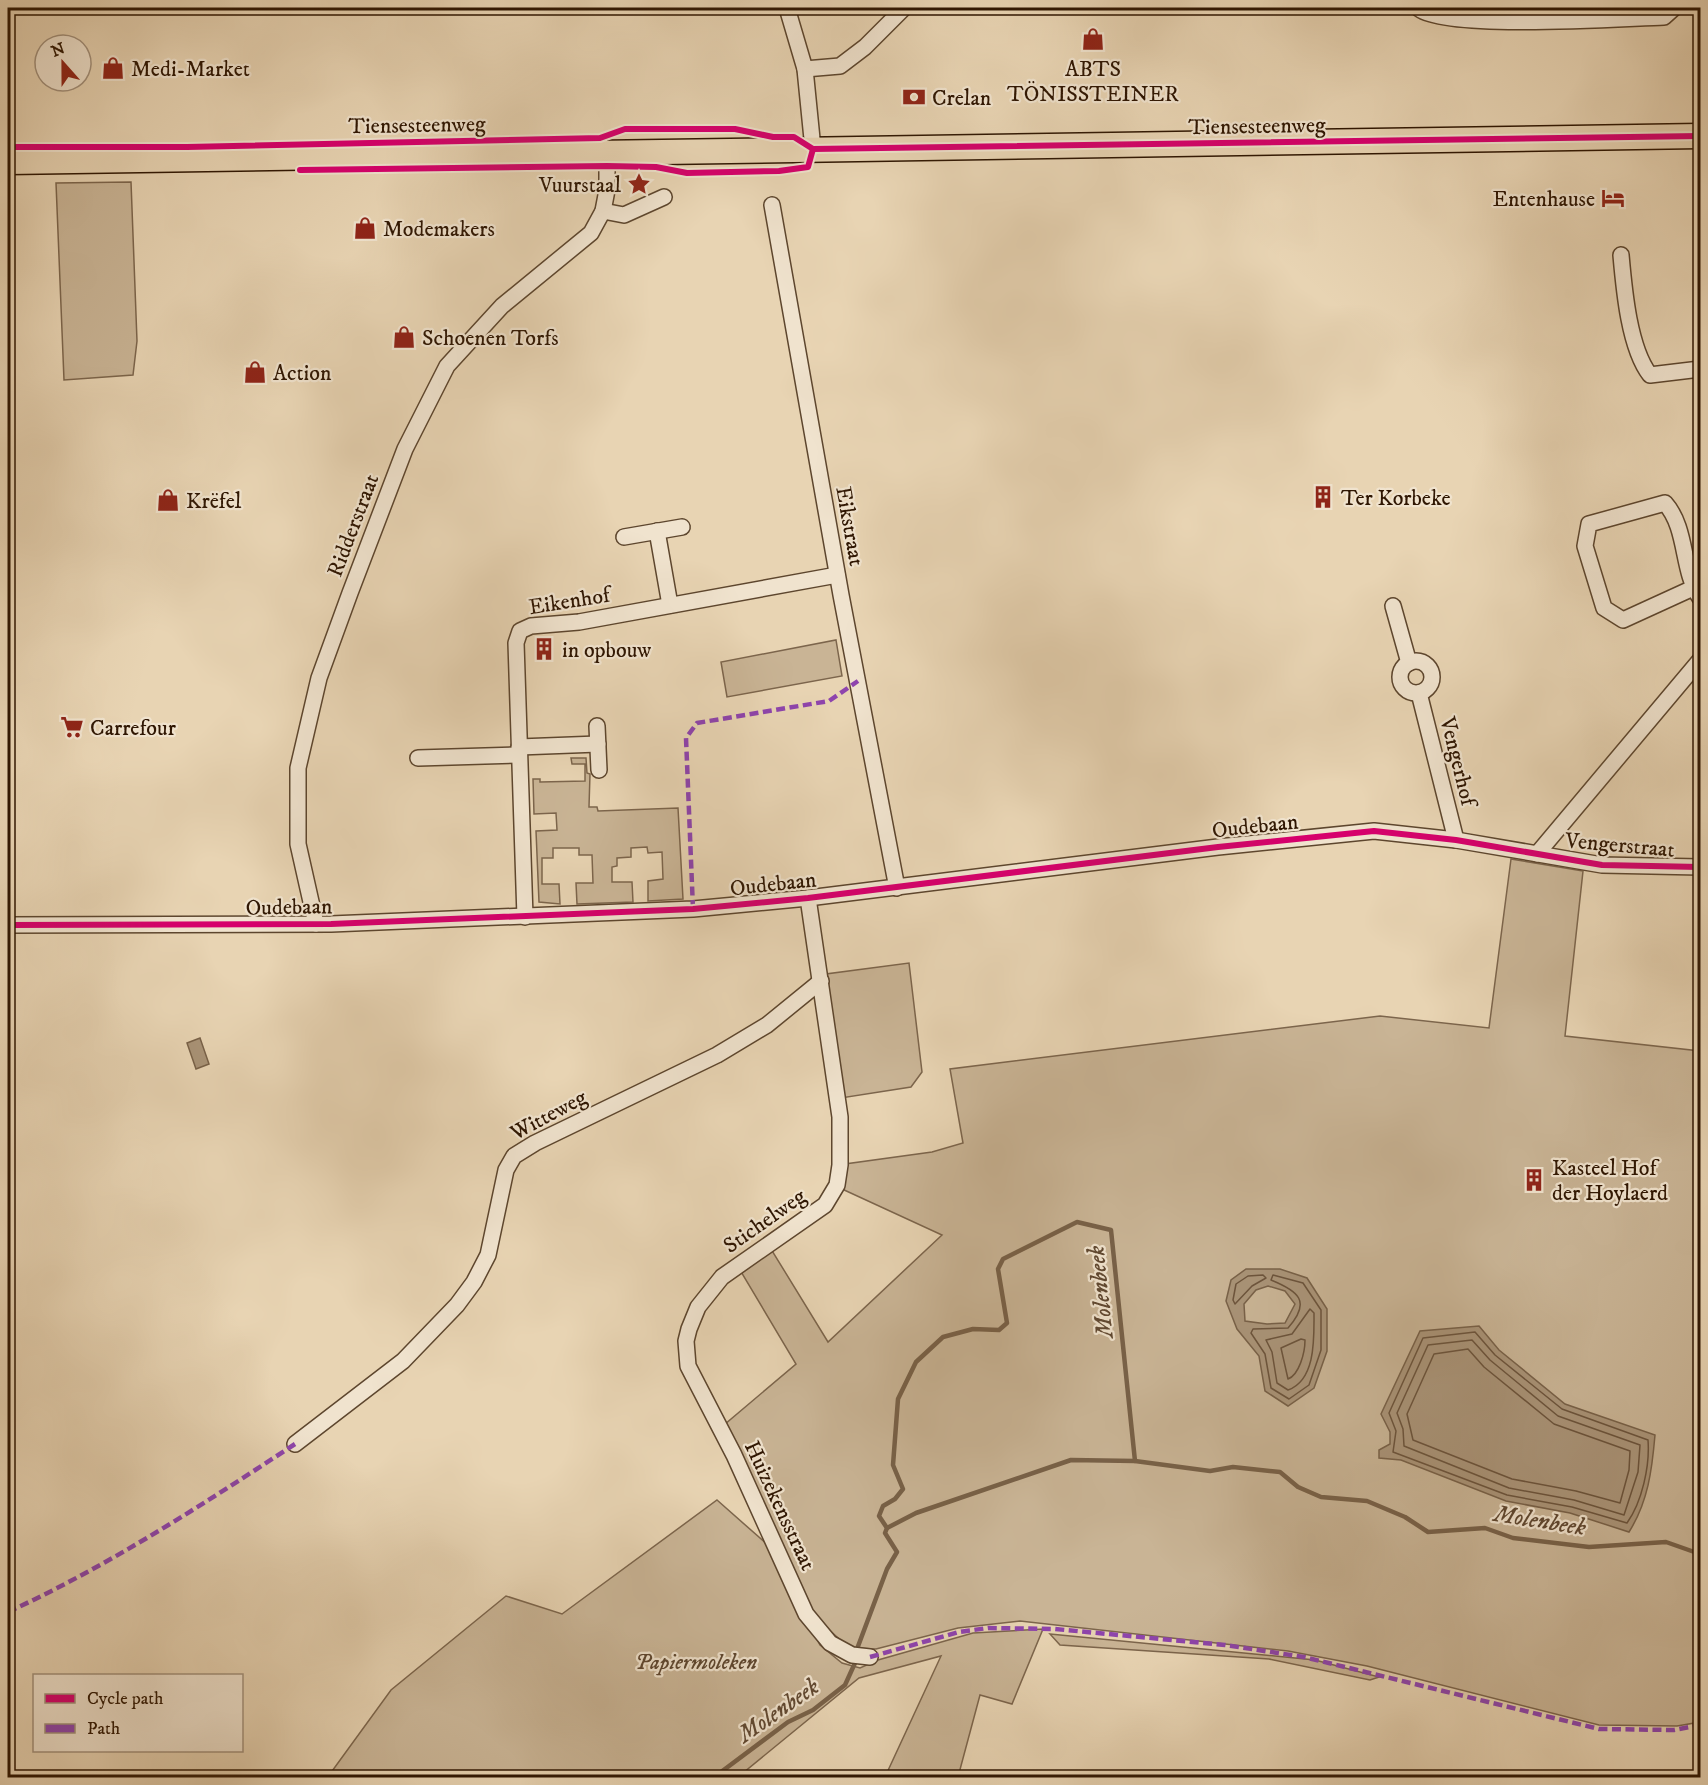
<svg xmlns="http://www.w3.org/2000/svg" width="1708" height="1785" font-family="'IM FELL DW Pica',serif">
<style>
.green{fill:#c9b495;stroke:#7c654c;stroke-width:1.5}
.water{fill:#a99377;stroke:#786148;stroke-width:1.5;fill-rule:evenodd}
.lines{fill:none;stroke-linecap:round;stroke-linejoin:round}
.shore{stroke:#6c543c;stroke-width:1.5}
.stream{stroke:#786148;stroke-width:4.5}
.minor-casing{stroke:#5d462e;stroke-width:18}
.primary-casing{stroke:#2f1602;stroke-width:27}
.minor{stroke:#f0e3ce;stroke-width:15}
.primary{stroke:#e8d4b3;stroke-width:24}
.quiet{stroke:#8e44ad;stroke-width:4.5;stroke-dasharray:9 4.5;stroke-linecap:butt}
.cycleway-casing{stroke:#f0e3ce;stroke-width:10}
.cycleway{stroke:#d6006c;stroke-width:6}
.labels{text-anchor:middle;stroke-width:4.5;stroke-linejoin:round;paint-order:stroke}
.poi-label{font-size:22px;fill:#2f1602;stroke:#f0e3ce;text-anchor:start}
.street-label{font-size:22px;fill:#2f1602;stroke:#f0e3ce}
.park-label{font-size:22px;font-style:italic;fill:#5d452e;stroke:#f0e3ce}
.water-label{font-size:24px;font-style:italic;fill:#604831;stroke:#f0e3ce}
</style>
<rect width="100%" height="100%" fill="#e8d4b3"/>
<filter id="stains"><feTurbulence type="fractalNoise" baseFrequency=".00333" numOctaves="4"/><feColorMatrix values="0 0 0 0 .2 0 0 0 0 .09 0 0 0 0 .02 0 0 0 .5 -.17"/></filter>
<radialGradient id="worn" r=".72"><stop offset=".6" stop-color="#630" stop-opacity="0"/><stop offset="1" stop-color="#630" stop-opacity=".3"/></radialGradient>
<g class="green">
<polygon points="131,182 137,341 133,375 64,380 56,183"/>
<polygon points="836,640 842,676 727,697 721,662"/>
<polygon points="571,758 586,758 587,773 590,774 589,807 597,807 598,811 678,808 683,899 648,901 648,881 663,879 662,852 648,853 647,847 631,848 631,857 617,858 617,866 612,867 612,882 632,882 633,902 577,904 576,883 593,883 592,855 579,855 579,848 553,848 553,858 542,858 542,884 559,884 560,904 539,902 536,831 557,830 556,813 534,814 533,779 540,779 540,782 585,781 585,764 572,764"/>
<polygon points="1511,859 1583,871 1565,1036 1700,1051 1700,1722 1677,1726 1599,1725 1367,1666 1288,1651 1020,1621 958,1628 876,1649 849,1648 812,1614 724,1425 796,1364 740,1270 771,1249 828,1342 942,1235 842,1189 845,1164 932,1152 963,1143 950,1069 1380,1016 1489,1028"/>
<polygon points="909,963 922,1072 911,1087 841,1098 826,974"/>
<polygon points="717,1500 769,1546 820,1645 842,1663 860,1668 878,1660 973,1633 1043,1629 1012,1704 980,1695 958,1777 885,1777 941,1656 859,1678 738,1777 327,1778 391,1690 506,1596 562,1614"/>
<polygon points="1050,1634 1315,1660 1379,1677 1370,1680 1269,1659 1060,1645"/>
</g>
<g class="water">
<polygon points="200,1038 209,1064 196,1069 187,1043"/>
<path d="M1246,1269H1280L1307,1278L1327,1309V1351L1314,1388L1288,1406L1265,1391L1259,1356L1237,1329L1226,1301L1231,1280ZM1268,1286L1285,1291L1295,1304L1285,1323L1267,1324L1245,1321L1244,1304L1256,1290Z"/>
<path d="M1479,1326L1499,1350L1565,1404L1655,1435C1652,1470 1648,1502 1629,1532L1570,1513L1506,1501L1401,1460L1379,1458V1450L1390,1444V1432L1381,1414L1420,1331Z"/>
</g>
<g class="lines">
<g class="shore">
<path d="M1273,1275L1303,1283L1321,1310V1350L1309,1385L1289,1399L1271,1388L1265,1354L1251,1333L1253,1329L1288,1328C1312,1301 1298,1291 1271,1280Z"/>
<polygon points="1248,1276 1263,1275 1266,1278 1252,1286 1235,1304 1233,1300 1236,1284"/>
<path d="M1310,1309L1314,1313C1314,1338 1316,1380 1288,1390L1277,1383L1272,1352L1266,1340L1292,1334Z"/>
<path d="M1475,1332L1495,1355L1562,1409L1648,1440C1650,1466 1642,1502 1627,1523L1572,1507L1507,1495L1393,1452L1396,1431L1389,1413L1423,1338Z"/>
<path d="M1301,1339L1305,1340C1305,1353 1299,1375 1288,1379L1281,1348Z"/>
<polygon points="1472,1340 1490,1360 1558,1416 1640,1445 1638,1472 1624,1515 1574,1500 1509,1488 1404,1446 1403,1429 1397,1413 1428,1345"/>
<polygon points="1468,1349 1484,1367 1554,1424 1630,1451 1629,1470 1620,1503 1576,1491 1512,1479 1413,1440 1407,1414 1434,1354"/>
</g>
<g class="stream">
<polyline points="887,1528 916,1513 1071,1460 1135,1461"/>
<polyline points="857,1649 887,1569 897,1552 885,1533 887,1528 879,1516 883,1506 895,1499 903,1489 893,1465 898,1399 916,1362 943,1337 973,1329 999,1330 1007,1323 998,1269 1003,1259 1077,1222 1111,1230 1135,1461 1210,1471 1233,1467 1280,1472 1298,1487 1321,1497 1367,1501 1405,1517 1428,1532 1485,1528 1513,1538 1589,1547 1666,1542 1700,1554"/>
<polyline points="713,1778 788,1722 813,1710 845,1685 855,1663"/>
</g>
<g class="minor-casing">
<g id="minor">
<polyline points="787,8 805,69 813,149"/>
<path d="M1418,8C1441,31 1623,18 1664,17L1674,8"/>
<polyline points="805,69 840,66 865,47 904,8"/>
<polyline points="772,205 841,595 897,888"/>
<polyline points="603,211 624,215 664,197"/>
<path d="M1621,255C1624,289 1629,348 1650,375L1700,369"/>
<polyline points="657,531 670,605"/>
<polyline points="624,537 682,527"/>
<path d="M1693,588L1623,620L1604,608L1585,546L1589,524L1665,503C1688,529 1681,570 1700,598"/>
<polyline points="1393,606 1409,663"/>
<circle cx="1416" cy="677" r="16"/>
<polyline points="1419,693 1456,840"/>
<polyline points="597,726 599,770"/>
<polyline points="519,747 598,744"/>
<polyline points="418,758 519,755"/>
<polyline points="1537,854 1700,660"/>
<polyline points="808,898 840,1117 840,1165 837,1185 825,1205 722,1277 698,1307 689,1329 686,1341 688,1366 734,1455 806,1614 830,1643 852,1655 870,1657"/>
<polyline points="525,917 516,643 520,631 531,626 579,622 837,575"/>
<polyline points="316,924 298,844 298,768 319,678 350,593 405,449 447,366 502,306 591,233 603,211 607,190 607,153"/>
<polyline points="8,925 331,924 693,909 808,898 1218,847 1374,831 1456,840 1602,865 1700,867"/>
<polyline points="295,1444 403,1361 457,1305 474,1282 488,1255 506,1170 514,1156 535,1143 717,1055 767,1025 821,981"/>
</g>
</g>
<g class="primary-casing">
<polyline id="primary" points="8,162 1700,136"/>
</g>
<use href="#minor" class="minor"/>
<use href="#primary" class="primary"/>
<g class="quiet">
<polyline points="693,909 686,738 697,723 829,701 858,681"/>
<path d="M8,1612C108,1566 202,1505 295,1444"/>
<polyline points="870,1657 959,1632 988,1628 1055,1629 1225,1645 1304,1657 1599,1729 1674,1730 1700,1725"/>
</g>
<g class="cycleway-casing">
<g id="cycleway">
<polyline points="16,147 187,147 600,138 625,129 735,129 773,137 794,137 813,149 1700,136"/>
<polyline points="300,170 607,166 656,167 687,173 779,171 808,167 813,149"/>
<polyline points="8,925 331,924 693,909 808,898 1218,847 1374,831 1456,840 1602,865 1700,867"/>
</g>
</g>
<use href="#cycleway" class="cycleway"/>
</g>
<defs>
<g id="shop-bare" transform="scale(1.8)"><path d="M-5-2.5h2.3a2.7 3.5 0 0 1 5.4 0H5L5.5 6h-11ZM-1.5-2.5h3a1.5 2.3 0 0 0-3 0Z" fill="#8f2418" stroke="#f0e3ce" stroke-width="2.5" paint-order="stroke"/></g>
<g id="bank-bare" transform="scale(1.8)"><path d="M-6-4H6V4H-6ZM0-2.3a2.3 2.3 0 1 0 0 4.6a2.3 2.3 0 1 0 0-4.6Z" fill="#8f2418" stroke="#f0e3ce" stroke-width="2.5" paint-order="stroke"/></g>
<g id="sight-bare" transform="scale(1.8)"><path d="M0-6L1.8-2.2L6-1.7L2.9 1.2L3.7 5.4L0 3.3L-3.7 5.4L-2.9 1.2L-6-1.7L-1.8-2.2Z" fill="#8f2418" stroke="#f0e3ce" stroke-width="2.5" paint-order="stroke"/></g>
<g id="hotel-bare" transform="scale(1.8)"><path d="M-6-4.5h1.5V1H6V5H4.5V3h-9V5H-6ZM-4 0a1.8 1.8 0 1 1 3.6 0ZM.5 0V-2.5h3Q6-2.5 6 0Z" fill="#8f2418" stroke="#f0e3ce" stroke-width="2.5" paint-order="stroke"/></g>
<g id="building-bare" transform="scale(1.8)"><path d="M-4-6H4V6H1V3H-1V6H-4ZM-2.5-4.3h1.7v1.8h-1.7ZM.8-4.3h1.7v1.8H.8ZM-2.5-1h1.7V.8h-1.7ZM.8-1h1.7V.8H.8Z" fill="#8f2418" stroke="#f0e3ce" stroke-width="2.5" paint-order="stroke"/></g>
<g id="supermarket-bare" transform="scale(1.8)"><path d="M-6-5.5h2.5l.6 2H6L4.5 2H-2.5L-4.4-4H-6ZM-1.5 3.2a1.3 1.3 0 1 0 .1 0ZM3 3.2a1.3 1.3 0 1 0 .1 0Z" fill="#8f2418" stroke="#f0e3ce" stroke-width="2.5" paint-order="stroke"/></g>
</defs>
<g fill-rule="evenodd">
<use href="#shop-bare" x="1093" y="39"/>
<use href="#shop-bare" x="113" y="68"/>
<use href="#bank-bare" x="914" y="97"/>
<use href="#sight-bare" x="639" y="184"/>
<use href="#hotel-bare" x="1613" y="198"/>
<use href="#shop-bare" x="365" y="228"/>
<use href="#shop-bare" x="404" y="337"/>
<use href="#shop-bare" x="255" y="372"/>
<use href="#building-bare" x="1323" y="497"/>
<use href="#shop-bare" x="168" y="500"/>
<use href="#building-bare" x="544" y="649"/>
<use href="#supermarket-bare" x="72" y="727"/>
<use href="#building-bare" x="1534" y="1180"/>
</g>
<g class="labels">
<g class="poi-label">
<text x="131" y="76">Medi-Market</text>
<text x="1093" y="76" text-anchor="middle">ABTS<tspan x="1093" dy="25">TÖNISSTEINER</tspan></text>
<text x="932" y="105">Crelan</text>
<text x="621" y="192" text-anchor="end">Vuurstaal</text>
<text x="1595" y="206" text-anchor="end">Entenhause</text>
<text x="383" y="236">Modemakers</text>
<text x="422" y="345">Schoenen Torfs</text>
<text x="273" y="380">Action</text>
<text x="1341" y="505">Ter Korbeke</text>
<text x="186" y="508">Krëfel</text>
<text x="562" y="657">in opbouw</text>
<text x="90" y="735">Carrefour</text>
<text x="1552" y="1175">Kasteel Hof<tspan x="1552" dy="25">der Hoylaerd</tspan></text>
</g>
<g class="street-label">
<text transform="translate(417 124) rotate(-1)" y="8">Tiensesteenweg</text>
<text transform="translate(1257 125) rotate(-1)" y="8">Tiensesteenweg</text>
<text transform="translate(352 525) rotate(-69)" y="8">Ridderstraat</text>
<text transform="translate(851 526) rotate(80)" y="8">Eikstraat</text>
<text transform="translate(569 600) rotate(-9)" y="8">Eikenhof</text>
<text transform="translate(1459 761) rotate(76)" y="8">Vengerhof</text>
<text transform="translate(1255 825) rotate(-6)" y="8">Oudebaan</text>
<text transform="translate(1620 844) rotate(5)" y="8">Vengerstraat</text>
<text transform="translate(773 883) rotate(-6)" y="8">Oudebaan</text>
<text transform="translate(289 906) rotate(-1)" y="8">Oudebaan</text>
<text transform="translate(548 1114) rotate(-28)" y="8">Witteweg</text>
<text transform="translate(764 1220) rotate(-35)" y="8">Stichelweg</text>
<text transform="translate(781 1505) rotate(65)" y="8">Huizekensstraat</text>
</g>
<g class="park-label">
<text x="696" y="1669">Papiermoleken</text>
</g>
<g class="water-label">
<text transform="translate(1100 1292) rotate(-96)" y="8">Molenbeek</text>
<text transform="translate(1540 1520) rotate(9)" y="8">Molenbeek</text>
<text transform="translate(778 1710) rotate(-35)" y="8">Molenbeek</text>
</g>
</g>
<rect width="1708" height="1785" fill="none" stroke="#e8d4b3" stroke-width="30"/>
<rect x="9" y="9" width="1690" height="1767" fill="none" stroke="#2f1602" stroke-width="3"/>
<rect x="15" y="15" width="1678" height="1755" fill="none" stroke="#2f1602" stroke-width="1.5"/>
<rect x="33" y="1674" width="210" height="78" fill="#f0e3ce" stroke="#a3917c" stroke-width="1.5"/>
<rect x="45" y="1694" width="30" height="9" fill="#d6006c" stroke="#a3917c" stroke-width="1.5"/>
<text x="87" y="1704" font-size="18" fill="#2f1602">Cycle path</text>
<rect x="45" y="1724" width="30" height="9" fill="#8e44ad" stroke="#a3917c" stroke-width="1.5"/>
<text x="87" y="1734" font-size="18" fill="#2f1602">Path</text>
<g transform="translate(63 63) rotate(339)"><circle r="28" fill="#f0e3ce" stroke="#a3917c" stroke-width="1.5"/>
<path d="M0-4.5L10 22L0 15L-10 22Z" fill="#8f2418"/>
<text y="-9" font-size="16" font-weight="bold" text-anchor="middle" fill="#2f1602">N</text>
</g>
<rect width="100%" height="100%" filter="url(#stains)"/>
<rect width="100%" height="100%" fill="url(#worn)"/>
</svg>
